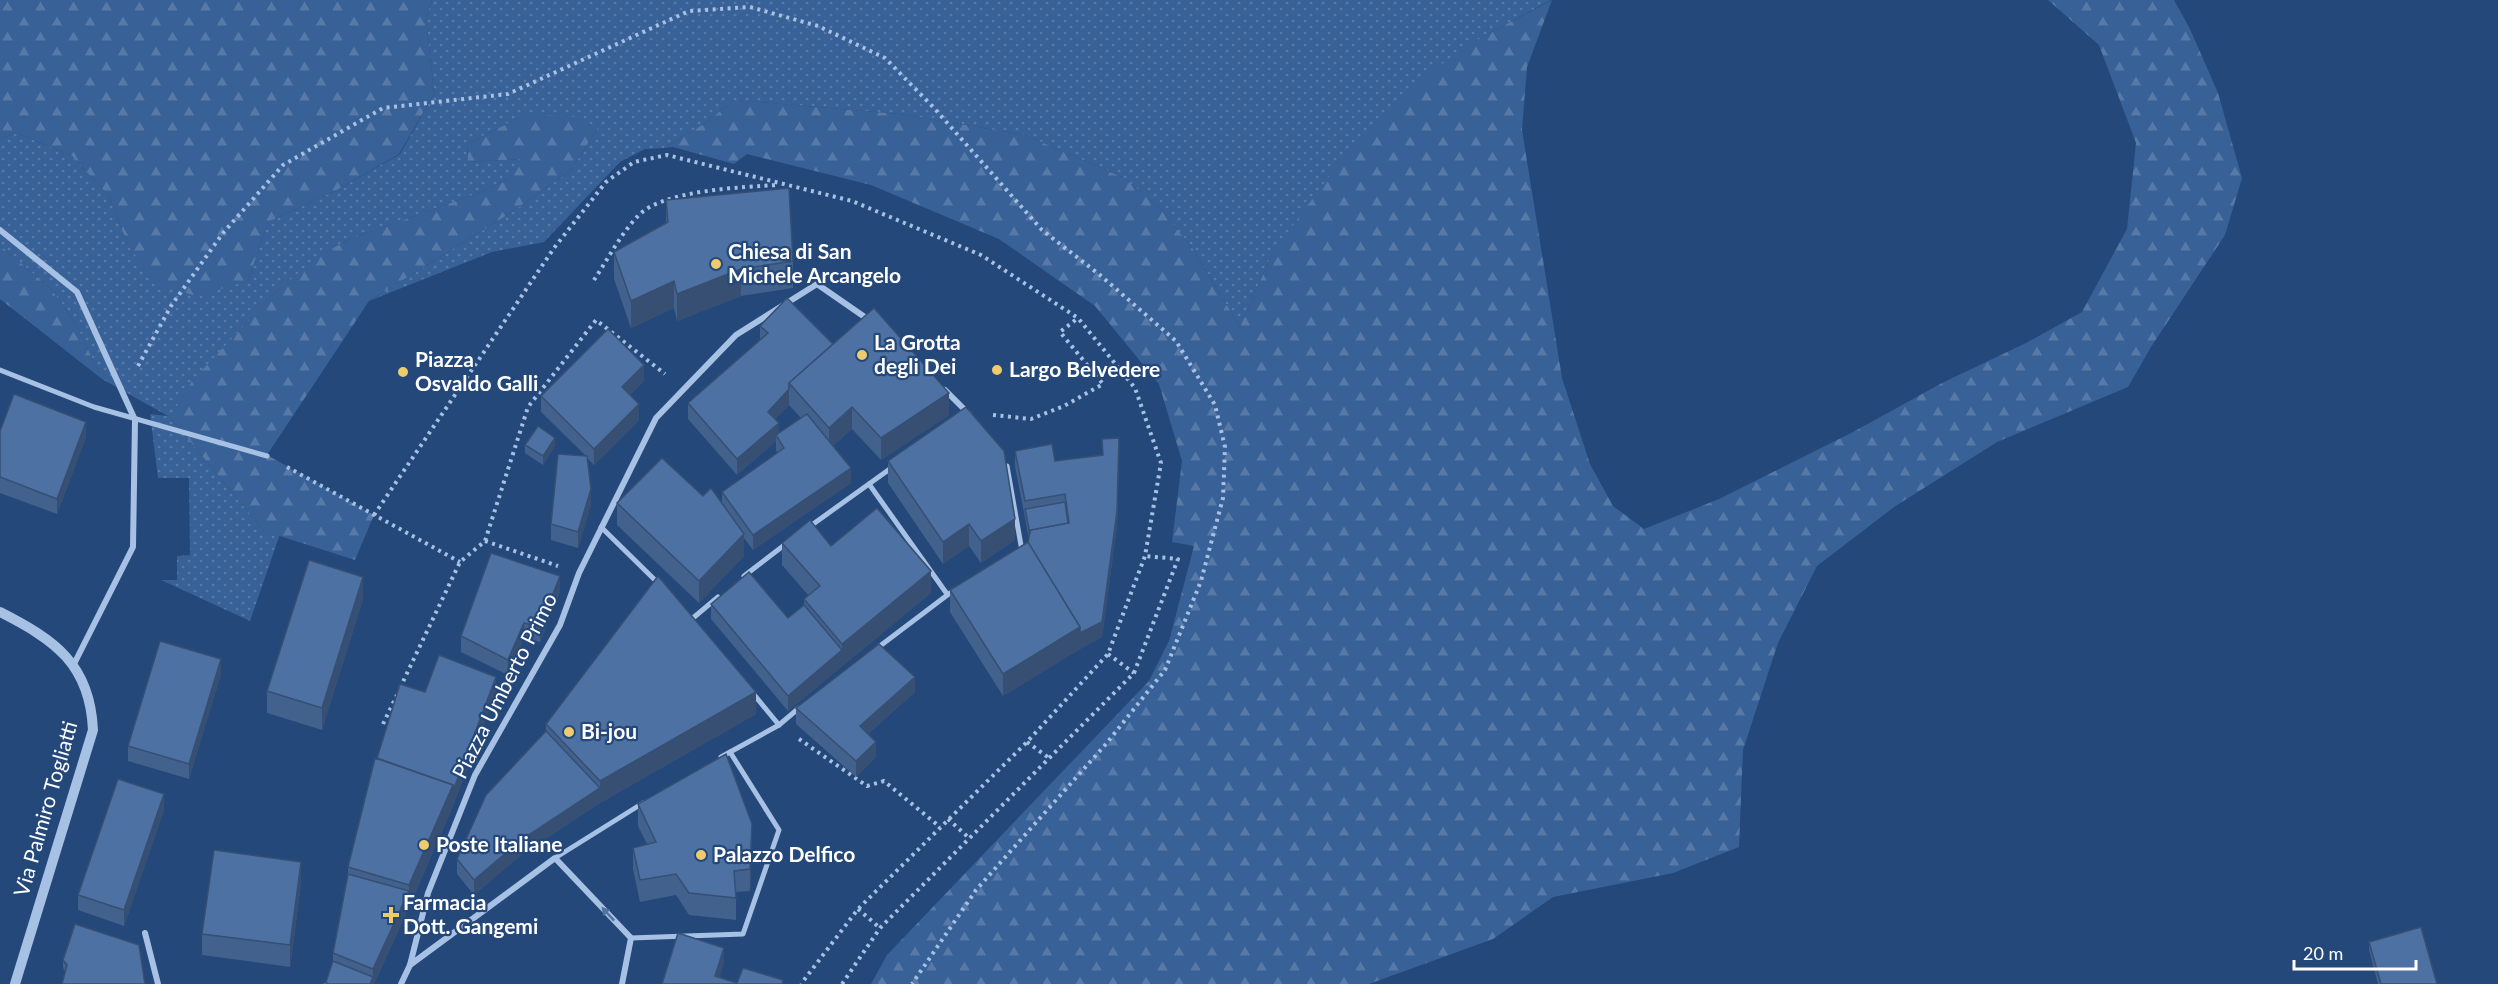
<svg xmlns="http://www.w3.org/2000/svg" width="2498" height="984" font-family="Lato,sans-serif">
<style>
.grass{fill:url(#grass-dots)}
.forest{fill:url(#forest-firs)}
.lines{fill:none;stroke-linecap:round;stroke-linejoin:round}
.path{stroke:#a7c1e4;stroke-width:4;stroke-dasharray:3 4.5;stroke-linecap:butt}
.pedestrian{stroke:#a7c1e4;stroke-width:5}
.minor{stroke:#a7c1e4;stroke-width:6}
.tertiary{stroke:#a7c1e4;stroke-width:10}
.wall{fill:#42618c;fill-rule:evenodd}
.shaded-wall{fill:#364f72}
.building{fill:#4d71a3;stroke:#364f72;stroke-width:1.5}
.oneway{fill:#52729f}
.poi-dot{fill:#eecb6b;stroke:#24487a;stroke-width:2}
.labels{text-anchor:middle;stroke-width:4.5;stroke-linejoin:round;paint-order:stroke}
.poi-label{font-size:21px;font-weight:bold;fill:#fff;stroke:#24487a;text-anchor:start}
.street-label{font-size:21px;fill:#fff;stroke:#24487a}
</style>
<defs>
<pattern id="grass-dots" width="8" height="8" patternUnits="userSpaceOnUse" patternTransform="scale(1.5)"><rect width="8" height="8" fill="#386197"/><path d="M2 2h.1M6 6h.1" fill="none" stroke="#5679a7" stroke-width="1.8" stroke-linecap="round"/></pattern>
<pattern id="forest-firs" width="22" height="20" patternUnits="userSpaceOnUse" patternTransform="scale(1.5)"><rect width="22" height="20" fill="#386197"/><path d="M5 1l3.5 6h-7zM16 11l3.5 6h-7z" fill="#5679a7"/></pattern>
</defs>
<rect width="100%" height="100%" fill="#24487a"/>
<polygon class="grass" points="432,0 1551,0 1482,37 1272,254 1240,327 1193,249 1159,207 1124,178 1025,135 900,114 734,100 704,124 664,148 645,149 620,162 544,242 492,252 369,301 509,214 570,171 598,128 526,114 467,144 468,162 523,159 508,179 481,192 345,241 276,291 242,328 170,417 264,531 280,534 250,621 161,580 177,580 177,556 190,555 189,478 158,478 150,414 168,416 102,379 75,322 51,289 0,245 0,139 17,133 72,156 109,196 128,245 248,281 268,222 337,190 400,154 434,94 426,18"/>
<g class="forest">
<polygon points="0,0 432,0 426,18 434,94 399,154 337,190 268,222 248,281 197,296 157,285 128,245 109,196 72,156 17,133 0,139"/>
<polygon points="1552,0 1527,67 1522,130 1562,378 1590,464 1613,506 1644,529 1719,499 1853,432 1942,383 2026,343 2082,312 2127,229 2136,143 2099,45 2048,0 2174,0 2190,29 2218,93 2242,178 2225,235 2151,347 2128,387 1997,442 1894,507 1817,566 1778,643 1743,750 1739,847 1673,873 1553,897 1493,939 1369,984 871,984 887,955 1149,681 1169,641 1194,546 1172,542 1182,461 1159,384 1095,306 999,239 871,185 747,154 734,164 673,147 664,148 704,124 734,100 900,114 1025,135 1124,178 1159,207 1193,249 1240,327 1272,254 1344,156 1424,76 1482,37"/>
<polygon points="526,114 578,117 598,128 570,171 509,214 369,301 267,455 374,515 355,560 264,531 170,417 192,381 276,291 316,259 345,241 481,192 508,179 522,159 468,162 467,144"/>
<polygon points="0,245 51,289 75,322 102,379 0,299"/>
</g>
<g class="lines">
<g class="path">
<path d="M594,280C608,259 621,233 639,215C663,190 744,187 778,185"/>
<polyline points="138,366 171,306 223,233 283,165 383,108 508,94 689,11 750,7 818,26 885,58 934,108 1042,230 1100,275 1176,341 1215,405 1225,447 1223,498 1201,581 1165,670 1106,744 976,890 912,984"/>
<polyline points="993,415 1031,419 1064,406 1103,384 1060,332 1078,318"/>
<polyline points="287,467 460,562"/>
<polyline points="374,515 554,248 606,182 634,162 667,155 852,201 981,255 1078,318 1135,388 1161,463 1145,556 1108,654 1027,742 858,909 801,984"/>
<polyline points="485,541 558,566"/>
<polyline points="1108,654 1134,673"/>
<polyline points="400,688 460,562 485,541 528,407 596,320 665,374"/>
<polyline points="383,724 397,695"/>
<polyline points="799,739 867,786 884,781 940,827"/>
<polyline points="1027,742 1049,758"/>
<polyline points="948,819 969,838"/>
<polyline points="858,909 880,928"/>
<polyline points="842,984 880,928 1134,673 1178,559 1145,556"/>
</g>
<g class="pedestrian">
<polyline points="0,370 94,407 267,456"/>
<polyline points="1007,466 1022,551"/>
<polyline points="869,484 947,594"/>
<polyline points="601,527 659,584"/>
<polyline points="809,527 894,466"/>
<polyline points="744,576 787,543"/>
<polyline points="693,618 718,597"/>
<polyline points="876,649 954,590"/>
<polyline points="751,691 779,725"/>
<polyline points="721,757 779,725 799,708"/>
<polyline points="555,858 643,803"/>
<polyline points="631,938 743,934 779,830 730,752"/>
</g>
<g class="minor">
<polyline points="0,230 77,292 135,420 133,547 74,664"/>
<polyline points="945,390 969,414"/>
<polyline points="145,933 158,984"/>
<polyline points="410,965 555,858 631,938 622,984"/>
<polyline points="401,984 410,965 428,893 475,775 560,625 579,573 656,418 736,335 817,284 869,320"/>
</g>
<path class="tertiary" d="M0,612C55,640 90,664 93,730L15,984"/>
</g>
<g class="wall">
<polygon points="666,200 793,261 793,288 741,296 677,321 674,308 631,328 614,279 614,252 666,223"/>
<path d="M760,326L833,344L949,415L881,460L852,429L833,446L851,483L753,550L744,538V556L699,603L617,525V503L703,496L722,504V492L778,453L776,450V441L737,475L688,419V403L760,340ZM789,405L801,418L779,433L775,419Z"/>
<polygon points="644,381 630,395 639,420 594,465 587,458 591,505 578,548 551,540 551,524 586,456 541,412 541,396"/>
<polygon points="0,431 86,437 57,514 0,493"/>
<polygon points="1102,439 1119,453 1117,526 1102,637 1080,649 1003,696 950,612 950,590 1028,543 1029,539 1015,466 1015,451 1055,461 1102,455"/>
<polygon points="525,445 555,446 543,465 525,453"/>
<polygon points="888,461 1015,540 981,563 969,546 943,564 888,483"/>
<polygon points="782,543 831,546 931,593 788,711 711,619 711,604 788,618 804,605 804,599 808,595 782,565"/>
<polygon points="560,591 540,642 524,638 508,675 461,652 461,636"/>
<polygon points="363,599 322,730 267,713 267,691"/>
<polygon points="221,674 189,779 128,761 128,746"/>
<polygon points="425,692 496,693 453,806 409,907 374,984 322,984 326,982 333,961 333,953 348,874 348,867 377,758"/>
<polygon points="915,692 868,734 876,757 856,777 796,724 796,708"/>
<polygon points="756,714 600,803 521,855 474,895 457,874 457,859 546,731 546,724"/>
<polygon points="638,804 752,846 750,891 736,892 736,920 689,915 676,895 640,902 633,869 633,848 647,844 638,826"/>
<polygon points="164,810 124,926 78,910 78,895"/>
<polygon points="301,884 290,967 202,955 202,934"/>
<polygon points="2369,942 2437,984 2378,984 2369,950"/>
<polygon points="63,960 145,984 65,971 63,968"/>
</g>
<g class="shaded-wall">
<polygon points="741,269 741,296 677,321 677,294"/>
<polygon points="674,281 674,308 631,328 631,301"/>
<polygon points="644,365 644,381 622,403 622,387"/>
<polygon points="789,389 789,405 768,427 768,412"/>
<polygon points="949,393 949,415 881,460 881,438"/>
<polygon points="639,404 639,420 594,465 594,449"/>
<polygon points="852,407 852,429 829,450 829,428"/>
<polygon points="86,422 86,437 57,514 57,499"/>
<polygon points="779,423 778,439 776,435 776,441 737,475 737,459"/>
<polygon points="555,438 555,446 543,465 543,456"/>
<polygon points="1119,438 1117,526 1102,637 1080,649 1003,696 1003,674 1080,627"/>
<polygon points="851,468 851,483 753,550 753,535"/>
<polygon points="591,489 591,505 578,548 578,532"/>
<polygon points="1015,519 1015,540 981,563 981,541"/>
<polygon points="969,524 969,546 943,564 943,542"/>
<polygon points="744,534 744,556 699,603 699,581"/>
<polygon points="931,571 931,593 788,711 788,696 842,650 842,644"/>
<polygon points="560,576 560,591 540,642 540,627"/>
<polygon points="363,577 363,599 322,730 322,708"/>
<polygon points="524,623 524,638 508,675 508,660"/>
<polygon points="221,659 221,674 189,779 189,764"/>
<polygon points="496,677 496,693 453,806 409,907 374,984 370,984 373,977 373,969 409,891 409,885"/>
<polygon points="915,677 915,692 860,741 860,726"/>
<polygon points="756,692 756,714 600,803 521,855 474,895 474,880 521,840 600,788 600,781"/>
<polygon points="876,742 876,757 856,777 856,761"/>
<polygon points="164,794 164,810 124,926 124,910"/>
<polygon points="752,824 752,846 750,891 750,869"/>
<polygon points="301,862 301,884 290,967 290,945"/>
<polygon points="724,948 724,963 718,984 715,976"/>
</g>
<g class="building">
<polygon points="789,188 793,261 741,269 677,294 674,281 631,301 614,252 668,222 666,200"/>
<polygon points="787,298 833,344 789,383 789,389 768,412 779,423 737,459 688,403 768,333 760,326"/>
<polygon points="874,308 949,393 881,438 852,407 829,428 789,383"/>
<polygon points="608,329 644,365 622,387 639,404 594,449 541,396"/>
<polygon points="14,394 86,422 57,499 0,477 0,431"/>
<polygon points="966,407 1004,451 1015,519 981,541 969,524 943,542 888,461"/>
<polygon points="807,414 851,468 753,535 722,492 784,448 776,435"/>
<polygon points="538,426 555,438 543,456 525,445"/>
<polygon points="1119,438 1117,511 1102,622 1080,633 1080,627 1028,544 1030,530 1069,523 1065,494 1025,501 1015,451 1052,444 1055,461 1103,455 1102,439"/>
<polygon points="558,454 587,456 591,489 578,532 551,524"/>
<polygon points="662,458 703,496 711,488 744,534 699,581 617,503"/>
<polygon points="1065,502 1068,523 1030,530 1030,534 1025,509"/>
<polygon points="877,508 931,571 842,644 804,599 820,586 782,543 810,520 831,546"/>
<polygon points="1028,542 1080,627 1003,674 950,590"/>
<polygon points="491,553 560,576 540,627 524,623 508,660 461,636"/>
<polygon points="309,560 363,577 322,708 267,691"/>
<polygon points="749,572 788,618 804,605 842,650 788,696 711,604"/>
<polygon points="658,576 756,692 600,781 546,724"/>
<polygon points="160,641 221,659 189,764 128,746"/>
<polygon points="879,644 915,677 860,726 876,742 856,761 796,708"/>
<polygon points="439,655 496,677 453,791 453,785 377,758 400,684 425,692"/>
<polygon points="546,731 600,788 521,840 474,880 457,859 486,795"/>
<polygon points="726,754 752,824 750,869 734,871 736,898 689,893 676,874 640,880 633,848 656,842 638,804"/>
<polygon points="375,758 453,785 409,885 348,867"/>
<polygon points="118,779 164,794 124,910 78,895"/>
<polygon points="214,850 301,862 290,945 202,934"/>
<polygon points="348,874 409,891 373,969 333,953"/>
<polygon points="75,924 139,945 145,984 62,984 67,965 63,960"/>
<polygon points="2421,927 2437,984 2381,984 2369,942"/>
<polygon points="678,933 724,948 715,976 737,983 743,968 783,980 782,984 662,984"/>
<polygon points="333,961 373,977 370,984 328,984 326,982"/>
</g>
<defs><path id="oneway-solid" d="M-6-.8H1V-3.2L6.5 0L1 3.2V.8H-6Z" transform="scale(1.5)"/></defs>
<use class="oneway" href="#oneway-solid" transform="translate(608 914) rotate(-133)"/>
<g class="poi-dot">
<circle cx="716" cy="264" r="6"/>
<circle cx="862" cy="355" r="6"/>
<circle cx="997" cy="370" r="6"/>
<circle cx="403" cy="372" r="6"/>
<circle cx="569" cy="732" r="6"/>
<circle cx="424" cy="845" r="6"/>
<circle cx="701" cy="855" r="6"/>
<path d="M388 906h6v6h6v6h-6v6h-6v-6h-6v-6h6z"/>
</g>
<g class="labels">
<g class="poi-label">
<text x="728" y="259">Chiesa di San<tspan x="728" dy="24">Michele Arcangelo</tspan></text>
<text x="874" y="350">La Grotta<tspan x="874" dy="24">degli Dei</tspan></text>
<text x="415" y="367">Piazza<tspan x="415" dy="24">Osvaldo Galli</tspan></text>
<text x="1009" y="377">Largo Belvedere</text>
<text x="581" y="739">Bi-jou</text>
<text x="436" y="852">Poste Italiane</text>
<text x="713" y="862">Palazzo Delfico</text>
<text x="403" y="910">Farmacia<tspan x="403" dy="24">Dott. Gangemi</tspan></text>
</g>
<g class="street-label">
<text transform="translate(505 686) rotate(-63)" y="7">Piazza Umberto Primo</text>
<text transform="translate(46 809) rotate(-74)" y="7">Via Palmiro Togliatti</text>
</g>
</g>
<path d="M2294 960v9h122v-9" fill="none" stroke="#ffffff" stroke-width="3"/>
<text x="2303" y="960" font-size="18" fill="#ffffff" stroke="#24487a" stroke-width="4.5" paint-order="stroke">20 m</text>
</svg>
